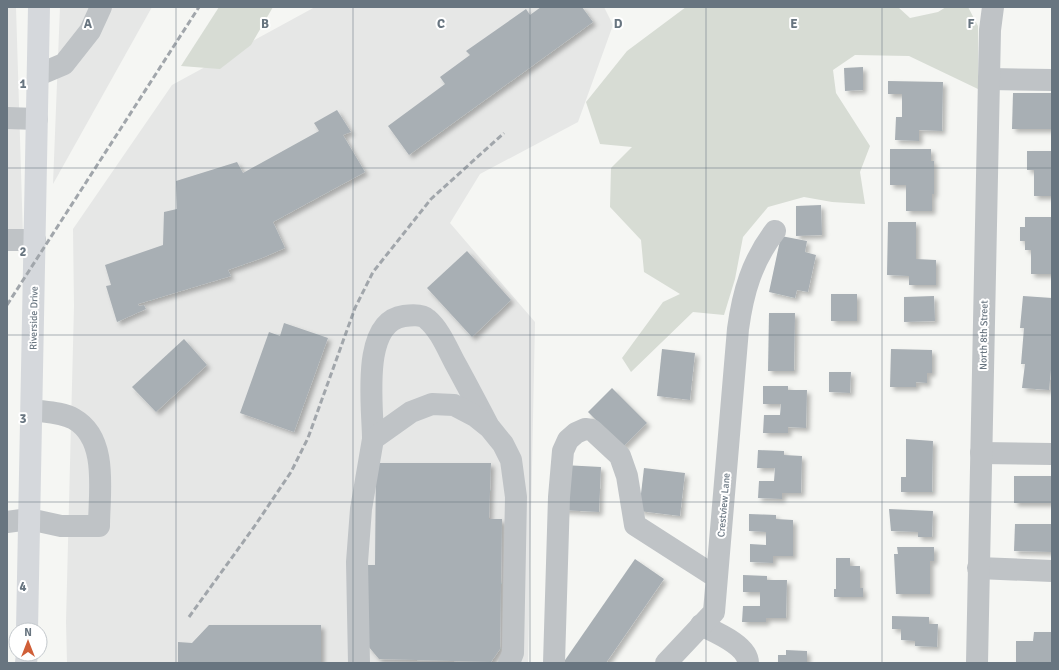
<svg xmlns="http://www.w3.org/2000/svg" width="1059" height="670" font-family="Signika,sans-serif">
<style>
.built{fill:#e6e7e6}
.green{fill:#d7dcd4}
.building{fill:#a8afb4;filter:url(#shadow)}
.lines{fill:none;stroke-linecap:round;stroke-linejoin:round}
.minor{stroke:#bfc3c6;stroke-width:22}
.major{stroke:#d5d8dc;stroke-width:22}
.rail{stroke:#a1a6ab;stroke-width:3;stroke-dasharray:6 3;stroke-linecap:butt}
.grid{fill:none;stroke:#687580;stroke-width:1;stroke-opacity:0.55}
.labels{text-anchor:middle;stroke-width:4;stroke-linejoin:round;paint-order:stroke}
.street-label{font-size:10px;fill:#687580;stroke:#fff}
.grid-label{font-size:13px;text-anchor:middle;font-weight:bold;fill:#687580;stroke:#fff;stroke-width:4;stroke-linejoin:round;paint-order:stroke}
</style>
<defs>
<filter id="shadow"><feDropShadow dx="3.5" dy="3.5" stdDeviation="2" flood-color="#0004"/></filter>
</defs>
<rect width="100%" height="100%" fill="#f5f6f3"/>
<g class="built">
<polygon points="7,7 16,7 23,237 7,237"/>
<polygon points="60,7 152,7 53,184"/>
<polygon points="315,7 604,7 613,25 578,122 480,174 450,223 535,322 528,663 67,663 66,622 74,306 73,229 172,85"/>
</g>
<g class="green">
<polygon points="219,7 273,7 251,45 220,69 181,66"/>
<polygon points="686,7 898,7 910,18 938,12 946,7 968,7 978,26 978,89 909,56 855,55 833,70 836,93 870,146 860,172 865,204 832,202 804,197 768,207 743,237 735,279 724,315 693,312 631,372 622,358 663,302 680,294 644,272 641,240 610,207 611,168 632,147 600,144 586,102 627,51"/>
</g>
<g class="building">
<polygon points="541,7 582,7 593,22 409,155 388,126 445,84 440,77 470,55 466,51 526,9 530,15"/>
<polygon points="863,67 863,90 845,91 844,68"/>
<polygon points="888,81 943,82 942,131 919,130 919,141 895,140 896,117 902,117 902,94 888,94"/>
<polygon points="1013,93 1052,93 1052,129 1012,129"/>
<polygon points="337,110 351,132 343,135 365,172 273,222 285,248 262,258 228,270 231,276 138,304 139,306 144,305 146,309 117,322 106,286 111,285 105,265 163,245 164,212 177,209 176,181 237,162 243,173 319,131 314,123"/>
<polygon points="890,149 931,149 931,161 934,161 934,194 932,194 932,211 906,211 906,185 890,185"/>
<polygon points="1027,151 1052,151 1052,196 1034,196 1034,170 1027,170"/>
<polygon points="821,205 822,235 796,236 796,206"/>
<polygon points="1025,217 1052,217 1052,274 1031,274 1031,250 1025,250 1025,241 1020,241 1020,227 1025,227"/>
<polygon points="888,222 916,222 916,259 936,260 936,285 909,285 909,276 887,275"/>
<polygon points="781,236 807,241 805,252 816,255 808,292 797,290 795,298 769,292"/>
<polygon points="467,251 511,300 472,337 427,288"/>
<rect x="831" y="294" width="26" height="27"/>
<polygon points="934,296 935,321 904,322 904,297"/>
<polygon points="1023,296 1052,298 1052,360 1049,390 1022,388 1025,364 1021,364 1024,328 1020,328"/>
<polygon points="769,313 795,313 794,371 768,371"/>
<polygon points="284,323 328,338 294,432 240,413 269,332 280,336"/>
<polygon points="184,339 207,365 156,412 132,387"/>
<polygon points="662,349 695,353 690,400 657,396"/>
<polygon points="891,349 932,350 932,373 927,373 927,383 916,382 916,387 890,387"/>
<polygon points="829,372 851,372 850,393 829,392"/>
<polygon points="763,386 788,386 788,390 807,390 806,428 788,427 788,433 763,433 764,415 780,415 781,404 763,404"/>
<polygon points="612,388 647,423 623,447 588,412"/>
<polygon points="906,439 933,441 932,492 901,492 901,477 906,477"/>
<polygon points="758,450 784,451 784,455 802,456 801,493 782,493 782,499 758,498 759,481 774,481 775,468 757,468"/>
<polygon points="376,463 491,463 489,519 502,519 500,649 491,662 379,659 368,646 367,565 375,565"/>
<polygon points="563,465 601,467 599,512 561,510"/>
<polygon points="644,468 685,473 680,516 639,511"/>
<rect x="1014" y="476" width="38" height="27"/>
<polygon points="889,509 933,511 932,537 918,537 918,532 891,531"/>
<polygon points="749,514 776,515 776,519 793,520 793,556 773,556 773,563 750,562 750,544 766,545 766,532 749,531"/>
<polygon points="1015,524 1052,524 1052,552 1014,551"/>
<polygon points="897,547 934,547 934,561 930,561 930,594 896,594 894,554 898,554"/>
<polygon points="836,558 850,558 850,566 860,566 860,588 863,588 863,597 834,597 834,589 836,589"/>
<polygon points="635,559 664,579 606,663 563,663"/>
<polygon points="743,575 767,576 767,580 787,580 786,618 766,618 766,622 742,622 743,606 760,606 760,592 743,592"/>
<polygon points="892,616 929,617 929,624 938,624 937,647 915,646 915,641 901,640 901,629 892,629"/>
<polygon points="209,625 321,625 321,663 178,663 178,642 192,643"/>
<polygon points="1034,632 1052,632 1052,663 1016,663 1016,641 1033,641"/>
<polygon points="786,650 807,651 807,663 778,663 778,655 786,655"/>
</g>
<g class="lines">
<g class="minor">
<polyline points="38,75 64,64 90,31 101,7"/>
<polyline points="989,79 1052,80"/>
<polyline points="7,118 37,119"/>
<polyline points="7,240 35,240"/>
<path d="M373,439C373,408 360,322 404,316C411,315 422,314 427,319C440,330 447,348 455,363C466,383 477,404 488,425"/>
<polyline points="981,453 1052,454"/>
<path d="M7,522L29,519L61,526H99C99,493 109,439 74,419C62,412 45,412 32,410"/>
<polyline points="978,568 1052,571"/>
<path d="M701,625C715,632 748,645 748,663"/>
<polyline points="359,663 357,562 361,509 373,439 411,412 432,404 454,405 475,416 490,428 503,444 511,460 516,497 513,653 509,663"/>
<polyline points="554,663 559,497 563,451 568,440 576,433 585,429 592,430 620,456 627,476 635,525 716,577"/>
<path d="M666,663L714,612L738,329C743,292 752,261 775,231"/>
<polyline points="977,663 989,79 990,30 993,7"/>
</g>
<g class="major">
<polyline points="27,630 39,7"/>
<polyline points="26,663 27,654"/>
</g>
<g class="rail">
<polyline points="7,305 199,7"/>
<polyline points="189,617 254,527 291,472 308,438 355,308 373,272 431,199 504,133"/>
</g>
</g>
<path class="grid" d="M176,7V663M353,7V663M530,7V663M706,7V663M882,7V663M7,168H1052M7,335H1052M7,502H1052"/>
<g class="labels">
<g class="street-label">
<text transform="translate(33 318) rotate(-89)" y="4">Riverside Drive</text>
<text transform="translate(983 335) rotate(-89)" y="4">North 8th Street</text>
<text transform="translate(723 505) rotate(-85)" y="4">Crestview Lane</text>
</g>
</g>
<g class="grid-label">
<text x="88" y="28">A</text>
<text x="265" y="28">B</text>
<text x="441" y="28">C</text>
<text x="618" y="28">D</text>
<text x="794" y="28">E</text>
<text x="971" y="28">F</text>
<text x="23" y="88">1</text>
<text x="23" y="256">2</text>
<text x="23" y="423">3</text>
<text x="23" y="591">4</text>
</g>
<rect width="1059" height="670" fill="none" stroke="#687580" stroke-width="16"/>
<g transform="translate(28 642)"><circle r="19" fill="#ffffff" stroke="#c3c8cc"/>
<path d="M0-3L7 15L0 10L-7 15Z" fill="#d05f38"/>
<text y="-6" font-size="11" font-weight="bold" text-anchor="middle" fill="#687580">N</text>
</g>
</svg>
